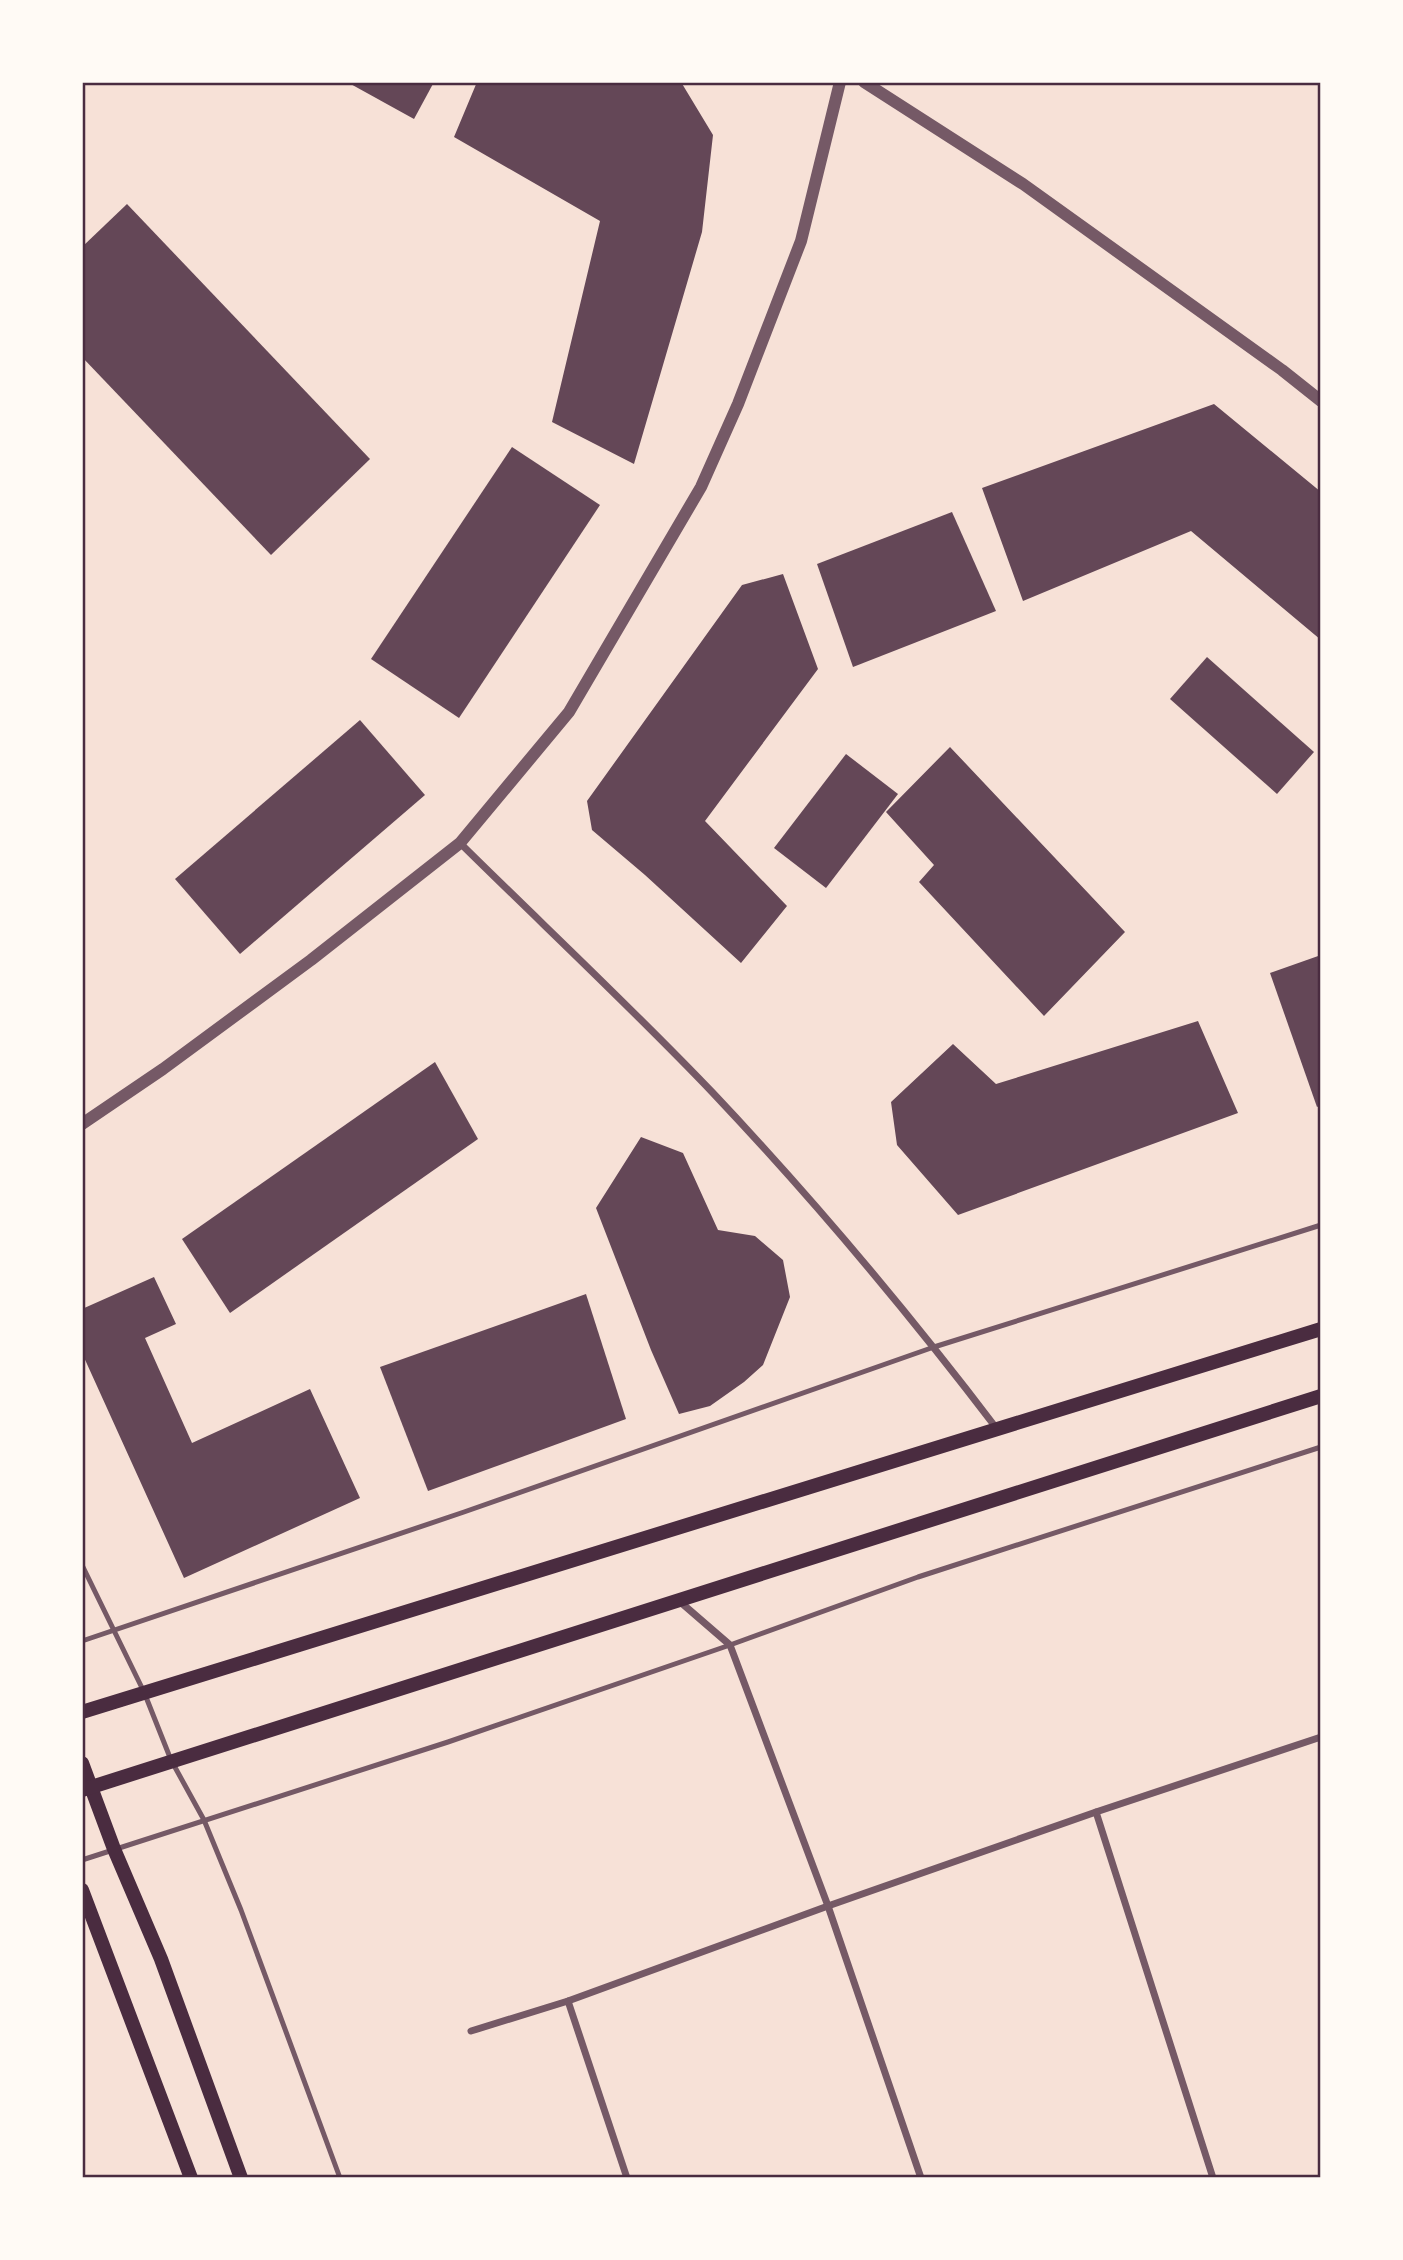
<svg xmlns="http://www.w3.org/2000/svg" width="1403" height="2260" font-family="Commissioner,sans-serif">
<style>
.building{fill:#644757}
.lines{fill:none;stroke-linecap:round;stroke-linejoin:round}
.service{stroke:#755966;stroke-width:5}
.minor{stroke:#755966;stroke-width:7}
.tertiary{stroke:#755966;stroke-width:12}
.secondary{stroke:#4a2c40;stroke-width:14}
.neatline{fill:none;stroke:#4a2c40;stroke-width:2.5}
</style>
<rect width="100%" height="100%" fill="#f7e1d7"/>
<g class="building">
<polygon points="347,82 434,82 414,119"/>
<polygon points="477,82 681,82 713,135 702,232 634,464 552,422 600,221 454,137"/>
<polygon points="127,204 370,459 271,555 82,357 82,247"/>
<polygon points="1214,404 1321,492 1321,640 1191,531 1023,601 982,488"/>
<polygon points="512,447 600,505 459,718 371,659"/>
<polygon points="952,512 996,611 853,667 817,564"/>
<polygon points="783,574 818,669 705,821 787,906 741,963 645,875 592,830 587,801 742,585"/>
<polygon points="1207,657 1314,752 1277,794 1170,699"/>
<polygon points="360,720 425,795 240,954 175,879"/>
<polygon points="950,747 1125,932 1044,1016 919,882 934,865 886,812"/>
<polygon points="846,754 898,794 826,888 774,848"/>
<polygon points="1321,955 1321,1105 1317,1107 1270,973"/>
<polygon points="1198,1021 1238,1113 958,1215 897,1145 891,1102 953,1044 996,1084"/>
<polygon points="435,1062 478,1139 230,1313 182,1239"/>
<polygon points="641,1137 683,1153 718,1230 755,1236 783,1260 790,1297 763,1365 744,1382 710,1406 679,1414 651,1350 596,1208"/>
<polygon points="154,1277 176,1324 145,1338 192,1443 310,1389 360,1498 184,1578 82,1353 82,1309"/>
<polygon points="586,1294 626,1419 428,1491 380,1367"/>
</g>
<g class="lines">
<g class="service">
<polyline points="82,1565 144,1692 171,1760 204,1820 241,1910 340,2178"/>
<polyline points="82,1641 464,1512 934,1347 1321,1225"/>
<polyline points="82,1860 448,1742 730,1645 918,1577 1321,1447"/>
</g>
<g class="minor">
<path d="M460,843C544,926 631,1007 713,1093C814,1200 908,1312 997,1429"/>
<polyline points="678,1600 730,1645 828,1906 1096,1812 1321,1737"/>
<polyline points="1096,1812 1213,2178"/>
<polyline points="568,2001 627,2178"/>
<polyline points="471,2031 568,2001 828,1906 921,2178"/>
</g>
<g class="tertiary">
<polyline points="864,82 1023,184 1282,370 1321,401"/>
<polyline points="82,1124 163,1069 311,960 460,843 569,712 701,487 738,404 801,241 840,82"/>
</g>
<g class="secondary">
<polyline points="82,1712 1321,1329"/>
<polyline points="82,1763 114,1849 161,1959 241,2178"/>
<polyline points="82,1790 1321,1396"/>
<polyline points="82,1890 191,2178"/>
</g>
</g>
<rect width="1403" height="2260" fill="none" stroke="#fffaf5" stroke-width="168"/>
<rect x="84" y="84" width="1235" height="2092" class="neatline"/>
</svg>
